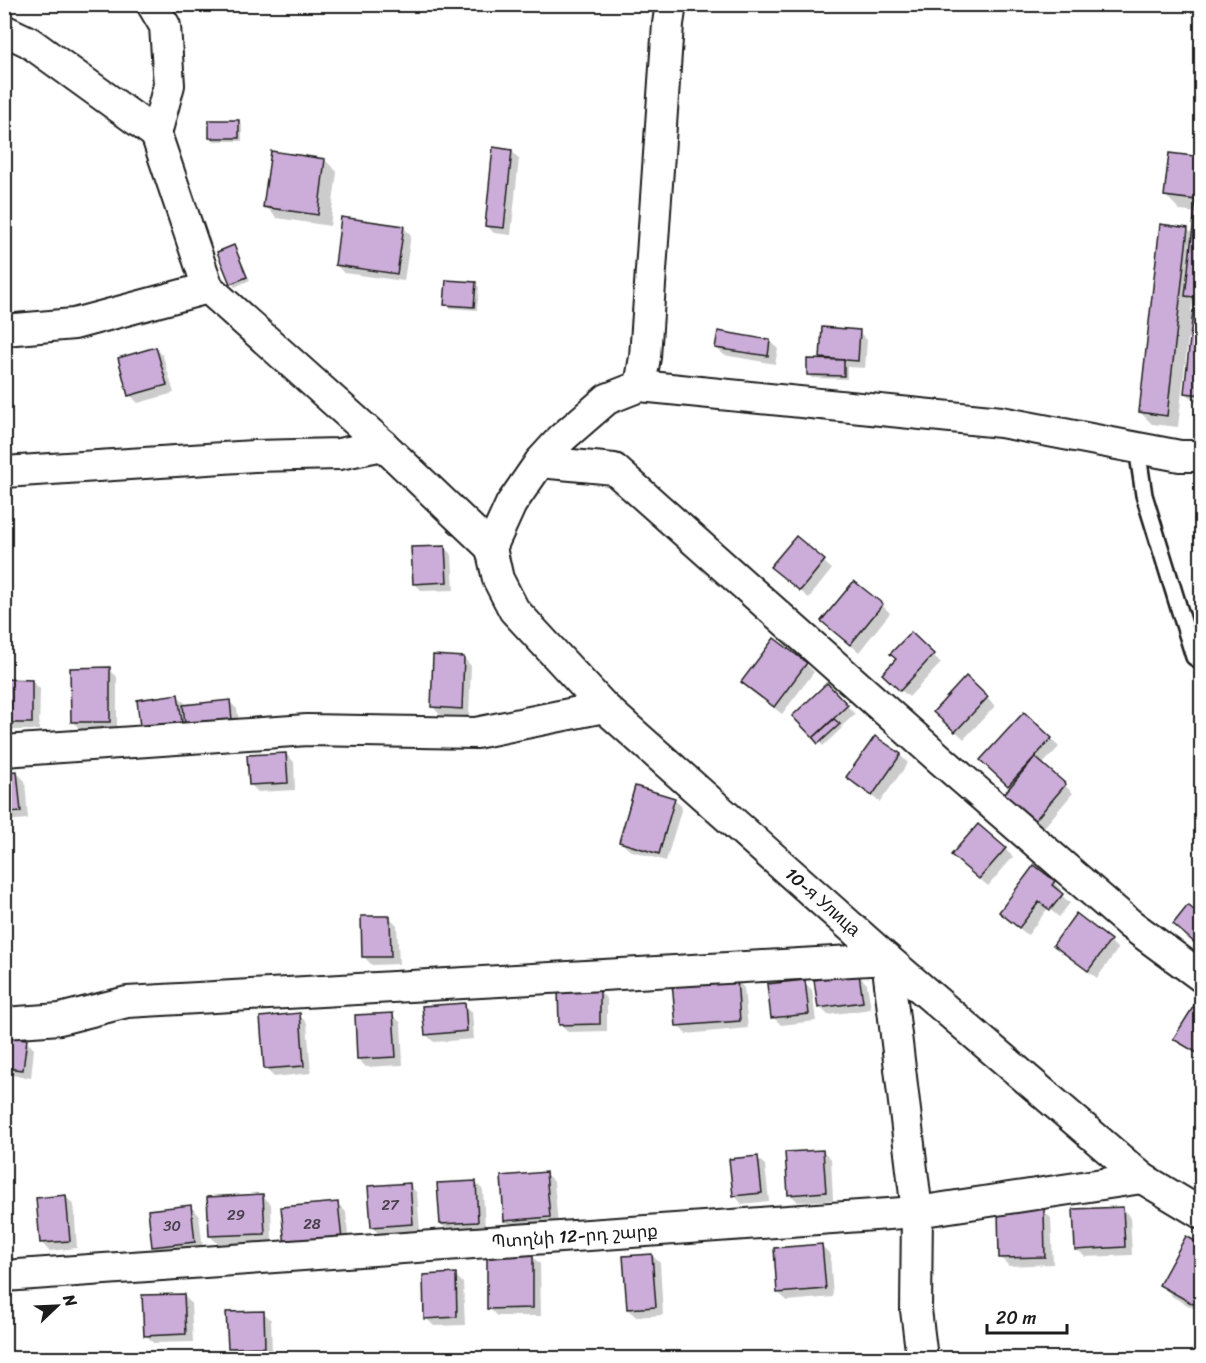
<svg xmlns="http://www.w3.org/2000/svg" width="1206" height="1363" font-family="Sriracha,'Noto Sans Armenian',sans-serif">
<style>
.shadow{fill:#0003}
.building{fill:#ccacd8;stroke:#1c1c1c;stroke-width:1.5}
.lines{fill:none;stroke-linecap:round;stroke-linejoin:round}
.service-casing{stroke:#1c1c1c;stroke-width:20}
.minor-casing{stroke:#1c1c1c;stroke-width:34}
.service{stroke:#fff;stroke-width:15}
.minor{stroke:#fff;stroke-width:30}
.labels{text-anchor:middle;stroke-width:4.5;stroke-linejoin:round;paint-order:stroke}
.number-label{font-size:15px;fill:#48404b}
.street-label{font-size:18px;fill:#1c1c1c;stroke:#fff}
</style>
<rect width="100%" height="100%" fill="#fff"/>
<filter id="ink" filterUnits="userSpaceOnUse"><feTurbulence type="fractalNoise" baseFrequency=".0167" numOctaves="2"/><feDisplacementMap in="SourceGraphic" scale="12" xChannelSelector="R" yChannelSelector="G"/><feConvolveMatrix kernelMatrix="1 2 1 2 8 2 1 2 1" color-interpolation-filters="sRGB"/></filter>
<g filter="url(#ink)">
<g class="shadow">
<polygon points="238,122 242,125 242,141 214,141 211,137"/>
<polygon points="512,151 519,159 511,235 494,233 486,225"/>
<polygon points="1202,158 1202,310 1193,301 1191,312 1202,314 1202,405 1198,404 1185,392 1191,338 1188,338 1178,427 1152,424 1140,412 1187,229 1194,235 1196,213 1181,211 1165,195"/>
<polygon points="325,160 337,172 330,226 277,218 265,206"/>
<polygon points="403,227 411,235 404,281 344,273 336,265"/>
<polygon points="234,247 237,251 250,280 235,287 232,283"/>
<polygon points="475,284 479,287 477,310 450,308 446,304"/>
<polygon points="859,332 867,340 865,368 847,367 847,379 812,378 808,375 826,361 822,357"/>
<polygon points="770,341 778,349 775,364 724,355 716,347"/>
<polygon points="155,348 163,356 174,393 138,403 130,395"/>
<polygon points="796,538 832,569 809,598 780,575"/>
<polygon points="444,547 452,555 454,590 422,591 414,583"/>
<polygon points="882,605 890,613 859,652 831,629"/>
<polygon points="933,655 941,663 909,697 891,682 897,659"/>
<polygon points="464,658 471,666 469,716 440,715 433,707"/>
<polygon points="806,664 814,672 782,714 750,690 743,682"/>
<polygon points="109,669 117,677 117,729 80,729 72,721"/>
<polygon points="966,678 995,706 964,739 935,712"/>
<polygon points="4,681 32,681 40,689 39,730 4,730"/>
<polygon points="827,685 855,714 841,727 842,728 823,746 795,716"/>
<polygon points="178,696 186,704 186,706 229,701 237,709 240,727 142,727"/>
<polygon points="1051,739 1059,747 1042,765 1073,793 1040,832 1011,788 989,768"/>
<polygon points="286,754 294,762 295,790 258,792 250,784"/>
<polygon points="900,755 908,763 880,802 855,785 848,777"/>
<polygon points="4,773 17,773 25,781 28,819 4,821"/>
<polygon points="674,799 682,807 666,861 629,850 621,842"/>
<polygon points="1005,849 1013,857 988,886 961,863"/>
<polygon points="1054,882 1061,890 1059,893 1070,903 1059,917 1048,908 1028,935 1008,920 1001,912"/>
<polygon points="389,917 397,925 399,964 372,965 364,957"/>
<polygon points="1202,918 1202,946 1201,947 1178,927"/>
<polygon points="1110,941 1118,949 1097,978 1062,952 1055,944"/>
<polygon points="859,976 867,984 871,1009 828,1015 820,1007"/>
<polygon points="736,980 744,988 748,1028 686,1034 678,1026"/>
<polygon points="804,982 812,990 816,1021 781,1025 773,1017"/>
<polygon points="599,991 607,999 607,1031 568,1032 560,1024"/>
<polygon points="464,1004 472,1012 474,1039 434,1042 426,1035"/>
<polygon points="299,1015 307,1023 311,1073 274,1077 266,1069"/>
<polygon points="393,1015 401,1023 403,1065 366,1067 358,1059"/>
<polygon points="4,1038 26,1041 34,1049 31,1078 4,1074"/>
<polygon points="823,1151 831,1159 833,1200 798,1202 790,1194"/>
<polygon points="757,1158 765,1165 769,1201 742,1204 735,1196"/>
<polygon points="546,1174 554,1182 558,1225 514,1228 506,1220"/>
<polygon points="475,1182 483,1190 485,1229 449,1232 441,1224"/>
<polygon points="410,1185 417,1193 420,1231 380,1235 372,1227"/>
<polygon points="263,1196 271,1204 272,1241 218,1244 210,1236"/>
<polygon points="66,1197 74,1205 77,1248 49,1251 42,1243"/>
<polygon points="338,1204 346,1212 349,1248 294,1253"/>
<polygon points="191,1207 199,1215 203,1249 161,1254 153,1246"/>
<polygon points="1122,1208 1130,1216 1132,1255 1085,1257 1077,1249"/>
<polygon points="1043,1210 1051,1218 1053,1264 1009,1266 1001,1258"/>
<polygon points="822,1246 830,1254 833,1297 787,1301 779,1293"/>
<polygon points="1202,1246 1202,1313 1173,1297 1161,1285"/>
<polygon points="652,1255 660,1263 663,1315 636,1317 628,1309"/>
<polygon points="532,1256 540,1264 541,1316 497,1316 489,1308"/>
<polygon points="455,1275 463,1283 465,1325 434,1326 426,1318"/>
<polygon points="183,1295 191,1303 193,1342 153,1343 146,1335"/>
<polygon points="263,1312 271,1320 272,1354 237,1355 229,1347"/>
</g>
<g class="building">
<rect x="209" y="120" width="30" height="18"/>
<polygon points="493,147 512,150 504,228 485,226"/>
<polygon points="271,151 325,159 318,215 263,207"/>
<polygon points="1169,153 1202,157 1202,298 1185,296 1196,200 1164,196"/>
<polygon points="341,217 404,226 397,274 335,265"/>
<polygon points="1160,224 1188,228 1167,416 1139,412"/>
<polygon points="234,245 247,277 230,284 217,252"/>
<polygon points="446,280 476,282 474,307 444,305"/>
<polygon points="1193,311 1202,312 1202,395 1184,393"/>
<polygon points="822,327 860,330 858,361 820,358"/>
<polygon points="718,331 770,340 768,356 715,348"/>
<polygon points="156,347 167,385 128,396 118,358"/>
<polygon points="807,359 844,360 844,376 807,375"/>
<polygon points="796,536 825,560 800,591 770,567"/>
<polygon points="445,546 447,582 413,584 411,547"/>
<polygon points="854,581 883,604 850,645 821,621"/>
<polygon points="911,632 934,654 900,691 882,674 896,659 890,654"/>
<polygon points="774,638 807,663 774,707 741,682"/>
<polygon points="433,655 464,657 462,709 431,707"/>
<polygon points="110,667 110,722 71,722 70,668"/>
<polygon points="966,676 988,697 955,732 933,712"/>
<polygon points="4,679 32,680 32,723 4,723"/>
<polygon points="827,683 848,705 813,738 792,716"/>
<polygon points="178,694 182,722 140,727 137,700"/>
<polygon points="230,700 232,720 185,725 183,705"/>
<polygon points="1024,712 1052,738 1008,786 980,760"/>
<polygon points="834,719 840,724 818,744 813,738"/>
<polygon points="875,736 901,754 872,796 846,777"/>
<polygon points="286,753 288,783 249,785 247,755"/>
<polygon points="1035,757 1066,784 1031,825 1000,799"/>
<polygon points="17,771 21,812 4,813 4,772"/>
<polygon points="635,786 675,798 659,854 619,842"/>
<polygon points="978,824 1006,848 979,879 951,855"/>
<polygon points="1034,865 1055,881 1052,885 1063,894 1050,910 1039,902 1019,928 999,912"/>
<polygon points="1188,905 1202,917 1202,938 1196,944 1173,924"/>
<polygon points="1076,913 1111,940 1088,971 1053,945"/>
<polygon points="361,916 390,916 391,957 362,957"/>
<polygon points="859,974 863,1002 818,1008 814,980"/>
<polygon points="737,978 740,1021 676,1026 672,983"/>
<polygon points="805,980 809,1014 771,1018 767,984"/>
<polygon points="558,990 600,990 600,1024 559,1025"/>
<polygon points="465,1003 467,1031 425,1035 422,1006"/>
<polygon points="1195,1004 1202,1008 1202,1056 1173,1039"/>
<polygon points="300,1013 304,1066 264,1069 260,1017"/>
<polygon points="393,1013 396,1057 357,1059 355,1015"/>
<polygon points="4,1037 27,1039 23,1070 4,1068"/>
<polygon points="823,1150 826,1192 788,1195 785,1152"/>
<polygon points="758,1156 762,1193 733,1196 729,1159"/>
<polygon points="546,1172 550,1217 504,1221 501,1176"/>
<polygon points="476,1181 478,1222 440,1224 437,1183"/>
<polygon points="410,1183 413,1224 371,1227 368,1186"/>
<polygon points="263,1194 265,1234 209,1236 207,1197"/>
<polygon points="66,1195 70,1241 40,1243 36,1198"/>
<polygon points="338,1202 342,1240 285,1246 281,1207"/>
<polygon points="191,1205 195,1242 152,1247 148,1210"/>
<polygon points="1123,1207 1125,1247 1075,1250 1073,1209"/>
<polygon points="1044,1209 1045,1257 999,1258 998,1210"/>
<polygon points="1186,1236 1202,1245 1202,1309 1159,1285"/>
<polygon points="822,1244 826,1289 777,1293 774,1248"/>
<polygon points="652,1254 656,1307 627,1309 623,1256"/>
<polygon points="487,1255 533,1255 533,1308 487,1309"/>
<polygon points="456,1273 457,1317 424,1319 423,1275"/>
<polygon points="184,1294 186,1334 144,1336 142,1295"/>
<polygon points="264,1311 265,1347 228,1348 226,1312"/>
</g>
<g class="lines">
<g class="service-casing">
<polyline id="service" points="1137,448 1144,495 1194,657 1202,662"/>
</g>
<g class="minor-casing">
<g id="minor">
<polyline points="152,4 165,26 169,85 156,134"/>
<polyline points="4,30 29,42 156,134"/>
<polyline points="156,134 208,288"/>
<polyline points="4,330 74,324 208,288 383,445 491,548"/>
<polyline points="640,386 645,357 668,24 671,4"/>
<polyline points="540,462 614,469 941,760 1130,924 1202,977"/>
<polyline points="4,472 254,456 339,454 383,445"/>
<path id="s1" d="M491,548L498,579L514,610L604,707L887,959L1142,1178L1202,1214"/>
<polyline points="491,548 511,504 540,462 562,438 607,399 640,386 1001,422 1180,456 1202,456"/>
<polyline points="4,751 307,730 476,733 604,707"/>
<polyline points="4,1023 60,1019 127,1002 887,959 917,1212 916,1310 922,1358"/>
<path id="s2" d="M4,1276L917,1212L1142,1178"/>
</g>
</g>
<use href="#service" class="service"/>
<use href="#minor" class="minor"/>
</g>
</g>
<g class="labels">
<g class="number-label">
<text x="390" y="1210">27</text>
<text x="236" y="1220">29</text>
<text x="312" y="1229">28</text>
<text x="172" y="1231">30</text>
</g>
<g class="street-label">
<text dy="6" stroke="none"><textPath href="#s1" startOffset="492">10-я Улица</textPath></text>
<text dy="6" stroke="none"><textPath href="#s2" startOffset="572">Պտղնի 12-րդ շարք</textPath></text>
</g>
</g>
<rect width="1206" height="1363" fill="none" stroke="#fff" stroke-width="24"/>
<rect x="12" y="12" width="1182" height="1339" fill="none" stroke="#1c1c1c" stroke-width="2" filter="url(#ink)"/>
<g transform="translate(57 1306) rotate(67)" stroke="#ffffff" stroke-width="4.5" paint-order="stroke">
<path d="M0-4.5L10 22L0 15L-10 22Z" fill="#1c1c1c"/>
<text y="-9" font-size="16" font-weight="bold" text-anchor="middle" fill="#1c1c1c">N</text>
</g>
<path d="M987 1324v9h80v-9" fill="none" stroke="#1c1c1c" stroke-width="3"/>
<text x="996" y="1324" font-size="18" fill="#1c1c1c" stroke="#ffffff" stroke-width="4.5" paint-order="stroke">20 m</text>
</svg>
